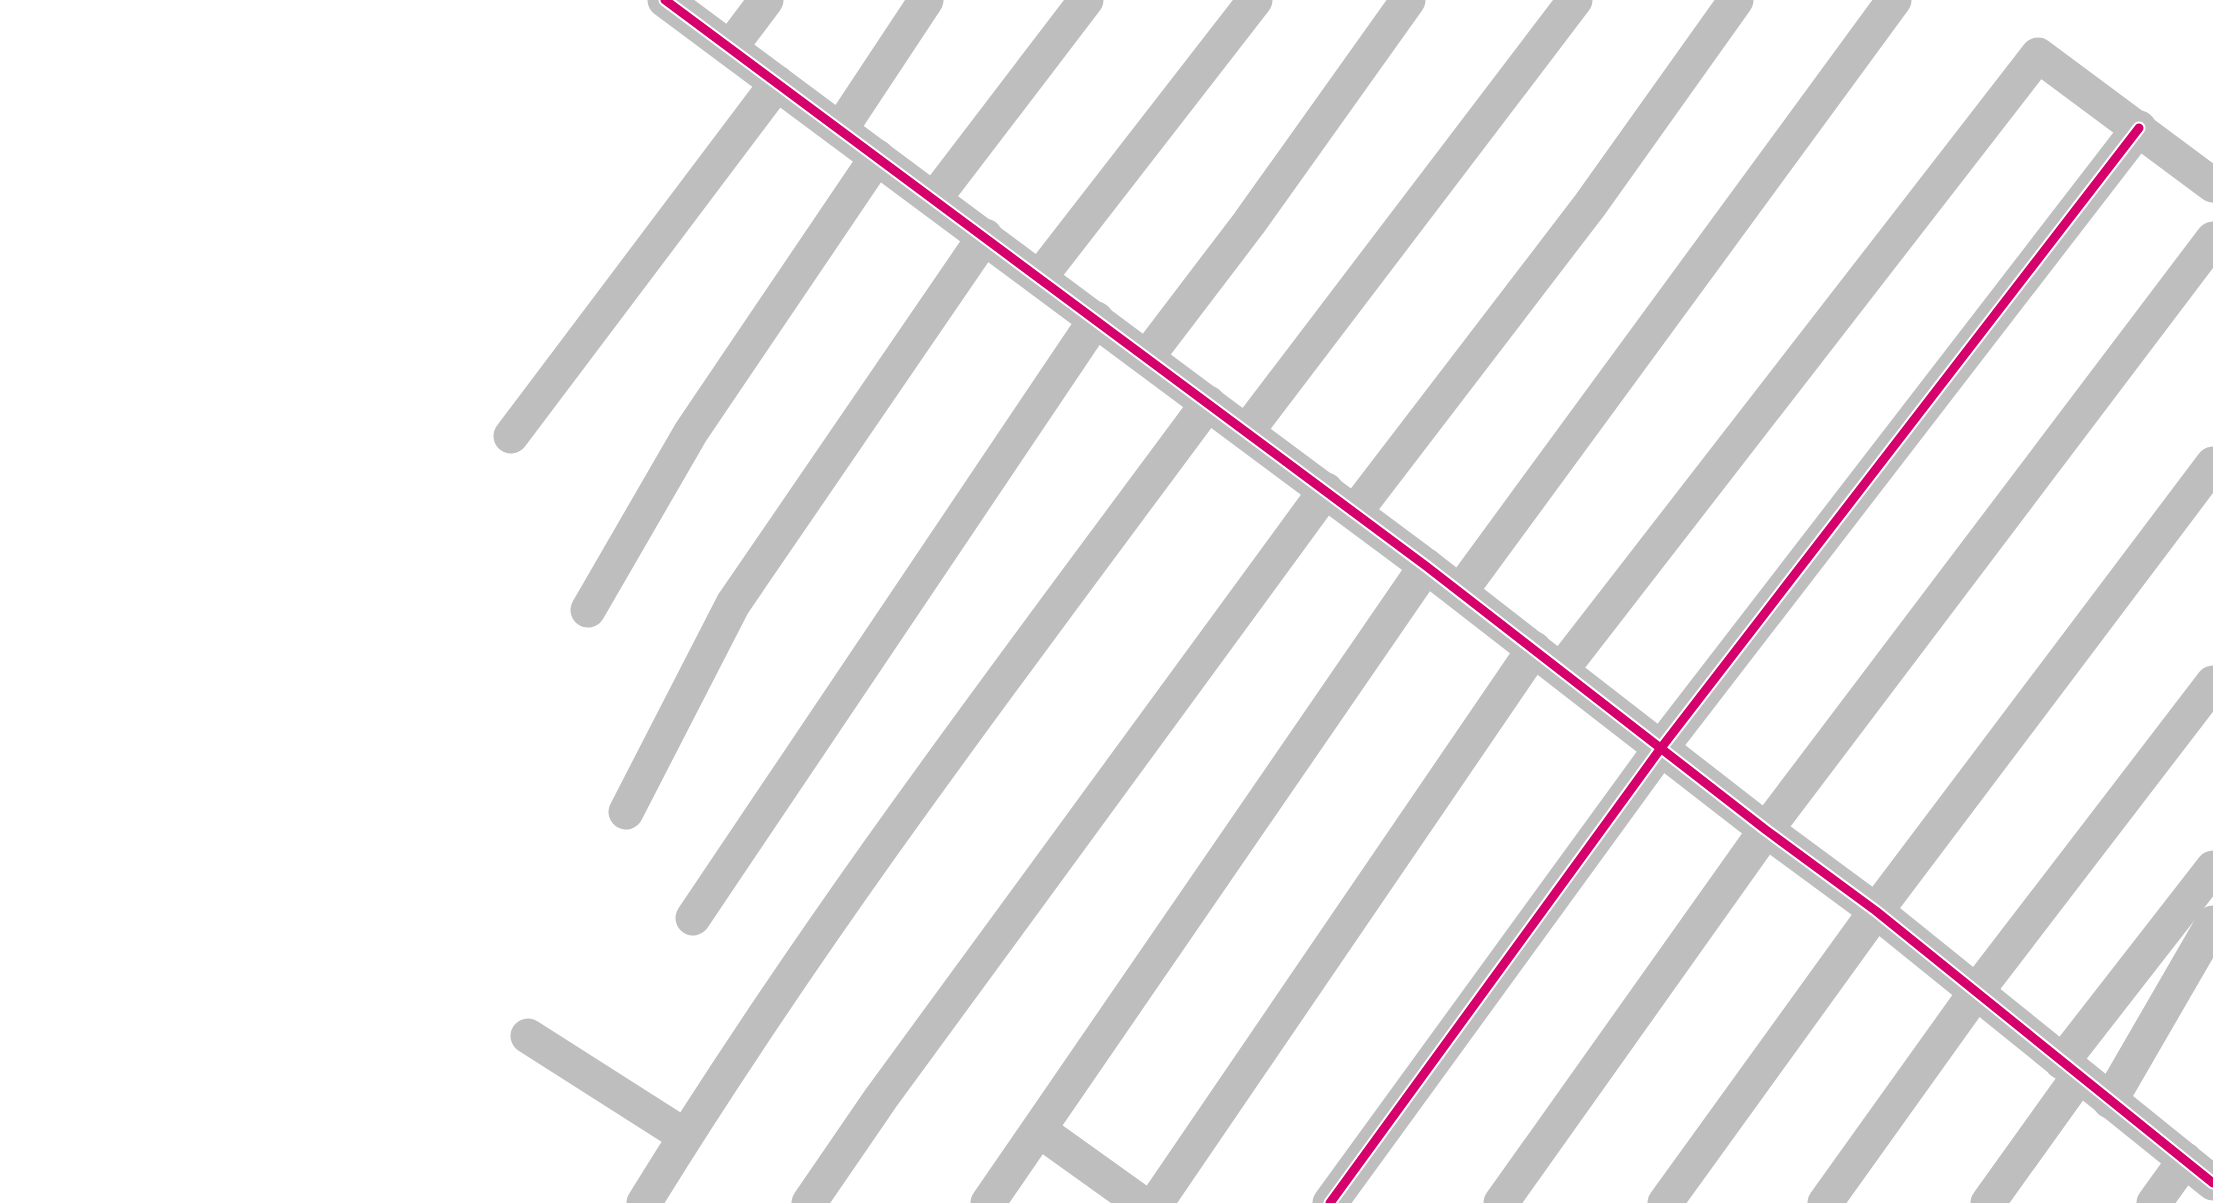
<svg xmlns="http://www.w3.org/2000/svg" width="2213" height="1203" font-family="'Alegreya Sans',sans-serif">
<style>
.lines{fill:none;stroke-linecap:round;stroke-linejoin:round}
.street{stroke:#bebebe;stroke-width:35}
.cycleway-casing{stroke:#fff;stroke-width:13}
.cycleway{stroke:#d6006c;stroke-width:9}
</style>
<rect width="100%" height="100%" fill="#fff"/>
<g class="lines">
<g class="street">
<polyline points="665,0 1426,566 1766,830 1876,911 2213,1183"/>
<polyline points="730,48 766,0"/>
<polyline points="840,130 926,0"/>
<polyline points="934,199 1086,0"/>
<polyline points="1040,277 1255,0"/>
<polyline points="1147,357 1249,223 1408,0"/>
<polyline points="1247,431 1575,0"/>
<polyline points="511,436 777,83"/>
<polyline points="1355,512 1590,205 1736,0"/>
<polyline points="1460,592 1894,0"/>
<polyline points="588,610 691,432 877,157"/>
<polyline points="1562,669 2038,55 2213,185"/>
<polyline points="626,812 733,604 985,236"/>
<polyline points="693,918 1096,319"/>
<polyline points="528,1036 685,1136"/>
<polyline points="2062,1062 2213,868"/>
<polyline points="2110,1101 2213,923"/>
<polyline points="1039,1130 1141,1203"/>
<path d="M644,1203C815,925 1014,665 1208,403"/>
<polyline points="809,1203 881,1098 1326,490"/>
<polyline points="988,1203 1426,566"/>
<polyline points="1156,1203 1534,649"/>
<polyline points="1330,1203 1661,748 2139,128"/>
<polyline points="1501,1203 1766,830 2213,239"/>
<polyline points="1665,1203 1876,911 2213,464"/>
<polyline points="1825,1203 1976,992 2213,683"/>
<polyline points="1988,1203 2079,1076"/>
<polyline points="2154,1203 2185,1160"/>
</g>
<g class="cycleway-casing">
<g id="cycleway">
<polyline points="665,0 1426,566 1766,830 1876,911 2213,1183"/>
<polyline points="1330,1203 1661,748 2139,128"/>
</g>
</g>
<use href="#cycleway" class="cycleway"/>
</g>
</svg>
